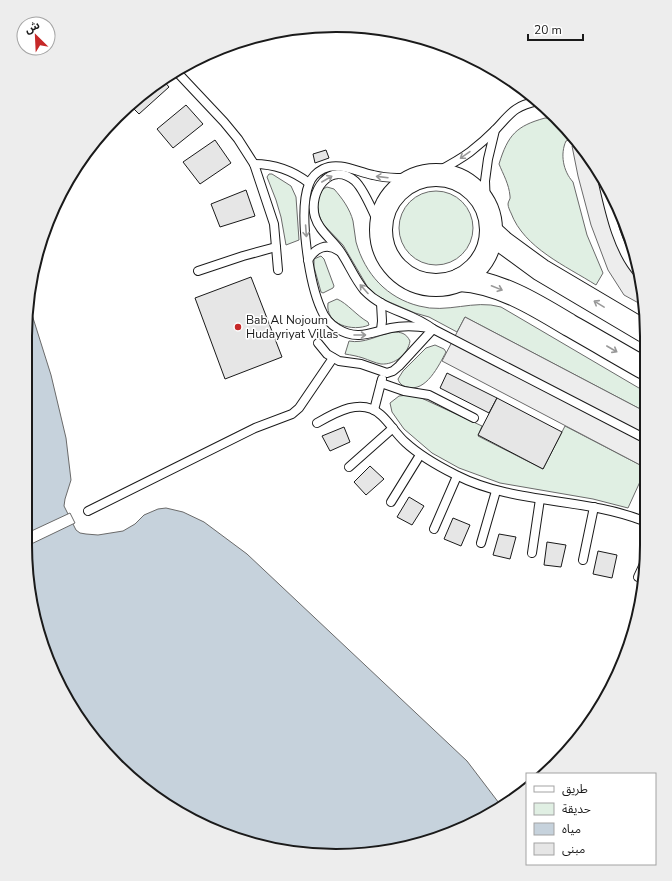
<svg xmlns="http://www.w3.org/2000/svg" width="672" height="881" font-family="'Nunito Sans','Noto Sans Arabic',sans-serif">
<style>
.green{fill:#e0efe3;stroke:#6a6a6a}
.parking{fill:#ededed;stroke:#6a6a6a}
.water{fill:#c6d2dc;stroke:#6a6a6a}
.pier{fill:#fff;stroke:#6a6a6a}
.building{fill:#e6e6e6;stroke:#1a1a1a}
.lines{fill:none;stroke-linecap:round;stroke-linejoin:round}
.lane-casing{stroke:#1a1a1a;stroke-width:10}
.secondary-casing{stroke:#1a1a1a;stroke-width:24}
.lane{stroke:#fff;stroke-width:8}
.secondary{stroke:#fff;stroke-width:22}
.oneway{stroke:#989898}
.poi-dot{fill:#c62828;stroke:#fff;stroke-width:1.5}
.labels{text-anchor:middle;stroke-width:3;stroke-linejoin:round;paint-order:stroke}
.poi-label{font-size:12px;fill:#1a1a1a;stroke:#fff;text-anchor:start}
.rim{fill:none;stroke:#1a1a1a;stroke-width:2}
</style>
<rect width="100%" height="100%" fill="#fff"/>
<g class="green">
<path d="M545,118L558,119L574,138L566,141C560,154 563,171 573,182L587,235L603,273L596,285C566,266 524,248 511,213C510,211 508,207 508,204C508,201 511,199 510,196C509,184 503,174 499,164C508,135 516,126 545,118Z"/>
<polygon points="269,174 272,174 291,186 296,197 299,240 286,245 281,217 276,200 267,177"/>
<path d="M327,187L334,189C342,198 350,209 353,221C354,228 355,235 356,242C365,274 387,298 419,306C447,314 474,299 501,307L644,391V411L465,317L457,332L429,317L415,313L387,301L376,295L367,286L343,245L323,224L319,215L317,203L320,194L323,189Z"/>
<circle cx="436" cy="228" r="37"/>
<polygon points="321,256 324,259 334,286 333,288 323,293 321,292 314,267 314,259"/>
<path d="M337,299C347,303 357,316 368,322L369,325C353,332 325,325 328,303Z"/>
<path d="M393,332C401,332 406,333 410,341C408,354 395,365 381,364C375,363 369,360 363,358C357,356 351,355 345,354L349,341C364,344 378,335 393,332Z"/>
<path d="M435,345L444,349L446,352C439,365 426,393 407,387C402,386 399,383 398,379L403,371L426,348Z"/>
<polygon points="408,395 417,396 482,426 478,436 543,469 565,426 644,467 644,473 628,508 593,499 500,483 459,468 432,453 404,429 392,412 390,403 399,396"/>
</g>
<g class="parking">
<polygon points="579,145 594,163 630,236 644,296 644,306 624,295 608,270 591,225 578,176 572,146"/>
<polygon points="465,317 644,411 644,467 442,361"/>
</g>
<polygon class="water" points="28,302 51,375 66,438 71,480 65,499 64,506 76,530 80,533 86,534 98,535 123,531 135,524 144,515 158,509 166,508 183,512 204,522 247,554 467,761 502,807 436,839 356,855 275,850 198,824 116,765 67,701 36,626 25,545 26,316"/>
<polygon class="pier" points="70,513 75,523 25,547 25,534"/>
<g class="building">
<polygon points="162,79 169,87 139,114 132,107"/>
<polygon points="186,105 203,124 173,148 157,129"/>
<polygon points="215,140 231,163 200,184 183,162"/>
<polygon points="326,150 329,158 315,163 313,154"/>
<polygon points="246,190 255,216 220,227 211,204"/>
<polygon points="251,277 282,357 225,379 195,298"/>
<polygon points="447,373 497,398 489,413 440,388"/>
<polygon points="497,398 562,432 543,469 478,435"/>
<polygon points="344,427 350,442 330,451 322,436"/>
<polygon points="370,466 384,479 366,495 354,482"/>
<polygon points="409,497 424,506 412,525 397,517"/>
<polygon points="453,518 470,525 461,546 444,539"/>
<polygon points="499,534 516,537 510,559 493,555"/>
<polygon points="547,542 566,545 561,567 544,565"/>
<polygon points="598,551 617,555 612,578 593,574"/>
</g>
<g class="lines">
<g class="lane-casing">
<g id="lane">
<polyline points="176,71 224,122 238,139 254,164 274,224 278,270"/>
<path d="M254,164C275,164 292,170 309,183"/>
<path d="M431,175C444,168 458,161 470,152C479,145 488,137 496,129C511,113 514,106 538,101"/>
<path d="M421,177C405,178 389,179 373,175C357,172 339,161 323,169C317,172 311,178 309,184C298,211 309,282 321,309C324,317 331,325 338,329C357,341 372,332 391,328C404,325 417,326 430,328"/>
<path d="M602,178C609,209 617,250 639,274"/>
<polyline points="486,207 485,181 488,159 495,130"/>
<path d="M381,229C375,217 365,190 355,181C330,160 308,192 315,217C319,231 332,239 340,251C349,264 354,278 364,290C385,312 410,311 433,329L644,438"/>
<path d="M308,260C315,248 327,242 339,251"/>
<polyline points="198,271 243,256 276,247"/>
<polyline points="381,303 382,321 381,330"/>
<polyline points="318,343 327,354 339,361 361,364 387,373 393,371 399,366 433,329"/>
<polyline points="381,383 404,391 429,395 474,418"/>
<polyline points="374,410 382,379"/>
<path d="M317,423C336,412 362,397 381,415C390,423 396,434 405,442C420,456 438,466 456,475C515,505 583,497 644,521"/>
<polyline points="349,467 393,428"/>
<polyline points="391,502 420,455"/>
<polyline points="88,511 255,428 292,414 299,408 333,358"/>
<polyline points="434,529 457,476"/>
<polyline points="481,543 496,491"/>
<polyline points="532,553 540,499"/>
<polyline points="583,560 594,507"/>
<polyline points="638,577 644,564"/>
</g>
</g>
<g class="secondary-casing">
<g id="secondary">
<circle cx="436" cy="230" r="55"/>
<polyline points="491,231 504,243 541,270 644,331"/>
<path d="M459,280C499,282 536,305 569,325C594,339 619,354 644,368"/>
</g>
</g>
<use href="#lane" class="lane"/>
<use href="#secondary" class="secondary"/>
</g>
<defs><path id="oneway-shaft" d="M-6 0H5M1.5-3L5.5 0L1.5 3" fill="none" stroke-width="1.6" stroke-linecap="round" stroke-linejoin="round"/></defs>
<g class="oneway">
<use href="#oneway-shaft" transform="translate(465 155) rotate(145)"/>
<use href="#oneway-shaft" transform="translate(382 177) rotate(-173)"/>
<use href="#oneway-shaft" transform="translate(327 179) rotate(-30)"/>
<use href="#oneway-shaft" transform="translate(306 231) rotate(86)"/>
<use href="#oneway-shaft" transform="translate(497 288) rotate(22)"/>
<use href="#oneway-shaft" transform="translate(364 289) rotate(-132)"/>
<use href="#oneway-shaft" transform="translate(599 304) rotate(-149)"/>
<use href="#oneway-shaft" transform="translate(360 335)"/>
<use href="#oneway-shaft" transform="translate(612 349) rotate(30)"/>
</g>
<circle class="poi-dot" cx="238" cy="327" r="4"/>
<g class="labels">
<g class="poi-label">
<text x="246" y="324">Bab Al Nojoum<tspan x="246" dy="14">Hudayriyat Villas</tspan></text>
</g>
</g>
<path d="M0 0H672V881H0ZM336 32H336A304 304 0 0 1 640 336V545A304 304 0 0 1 336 849H336A304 304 0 0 1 32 545V336A304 304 0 0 1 336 32Z" fill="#ededed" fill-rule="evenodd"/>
<path class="rim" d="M336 32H336A304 304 0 0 1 640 336V545A304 304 0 0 1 336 849H336A304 304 0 0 1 32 545V336A304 304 0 0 1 336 32Z"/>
<rect x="526" y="773" width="130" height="92" fill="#ffffff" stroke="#a3a3a3"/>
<rect x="534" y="786" width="20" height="6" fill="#ffffff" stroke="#a3a3a3"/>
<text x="562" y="793" font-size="12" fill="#1a1a1a">طريق</text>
<rect x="534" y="803" width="20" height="12" fill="#e0efe3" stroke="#a3a3a3"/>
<text x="562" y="813" font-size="12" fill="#1a1a1a">حديقة</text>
<rect x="534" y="823" width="20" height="12" fill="#c6d2dc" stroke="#a3a3a3"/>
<text x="562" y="833" font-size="12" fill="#1a1a1a">مياه</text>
<rect x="534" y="843" width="20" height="12" fill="#e6e6e6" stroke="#a3a3a3"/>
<text x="562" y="853" font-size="12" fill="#1a1a1a">مبنى</text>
<g transform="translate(36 36) rotate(336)"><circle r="19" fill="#ffffff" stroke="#a3a3a3"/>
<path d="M0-3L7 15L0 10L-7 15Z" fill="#c62828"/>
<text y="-6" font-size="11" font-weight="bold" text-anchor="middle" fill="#1a1a1a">ش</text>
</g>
<path d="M528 34v6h55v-6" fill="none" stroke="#1a1a1a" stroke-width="2"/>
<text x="534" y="34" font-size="12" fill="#1a1a1a" stroke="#ffffff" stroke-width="3" paint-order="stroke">20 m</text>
</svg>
